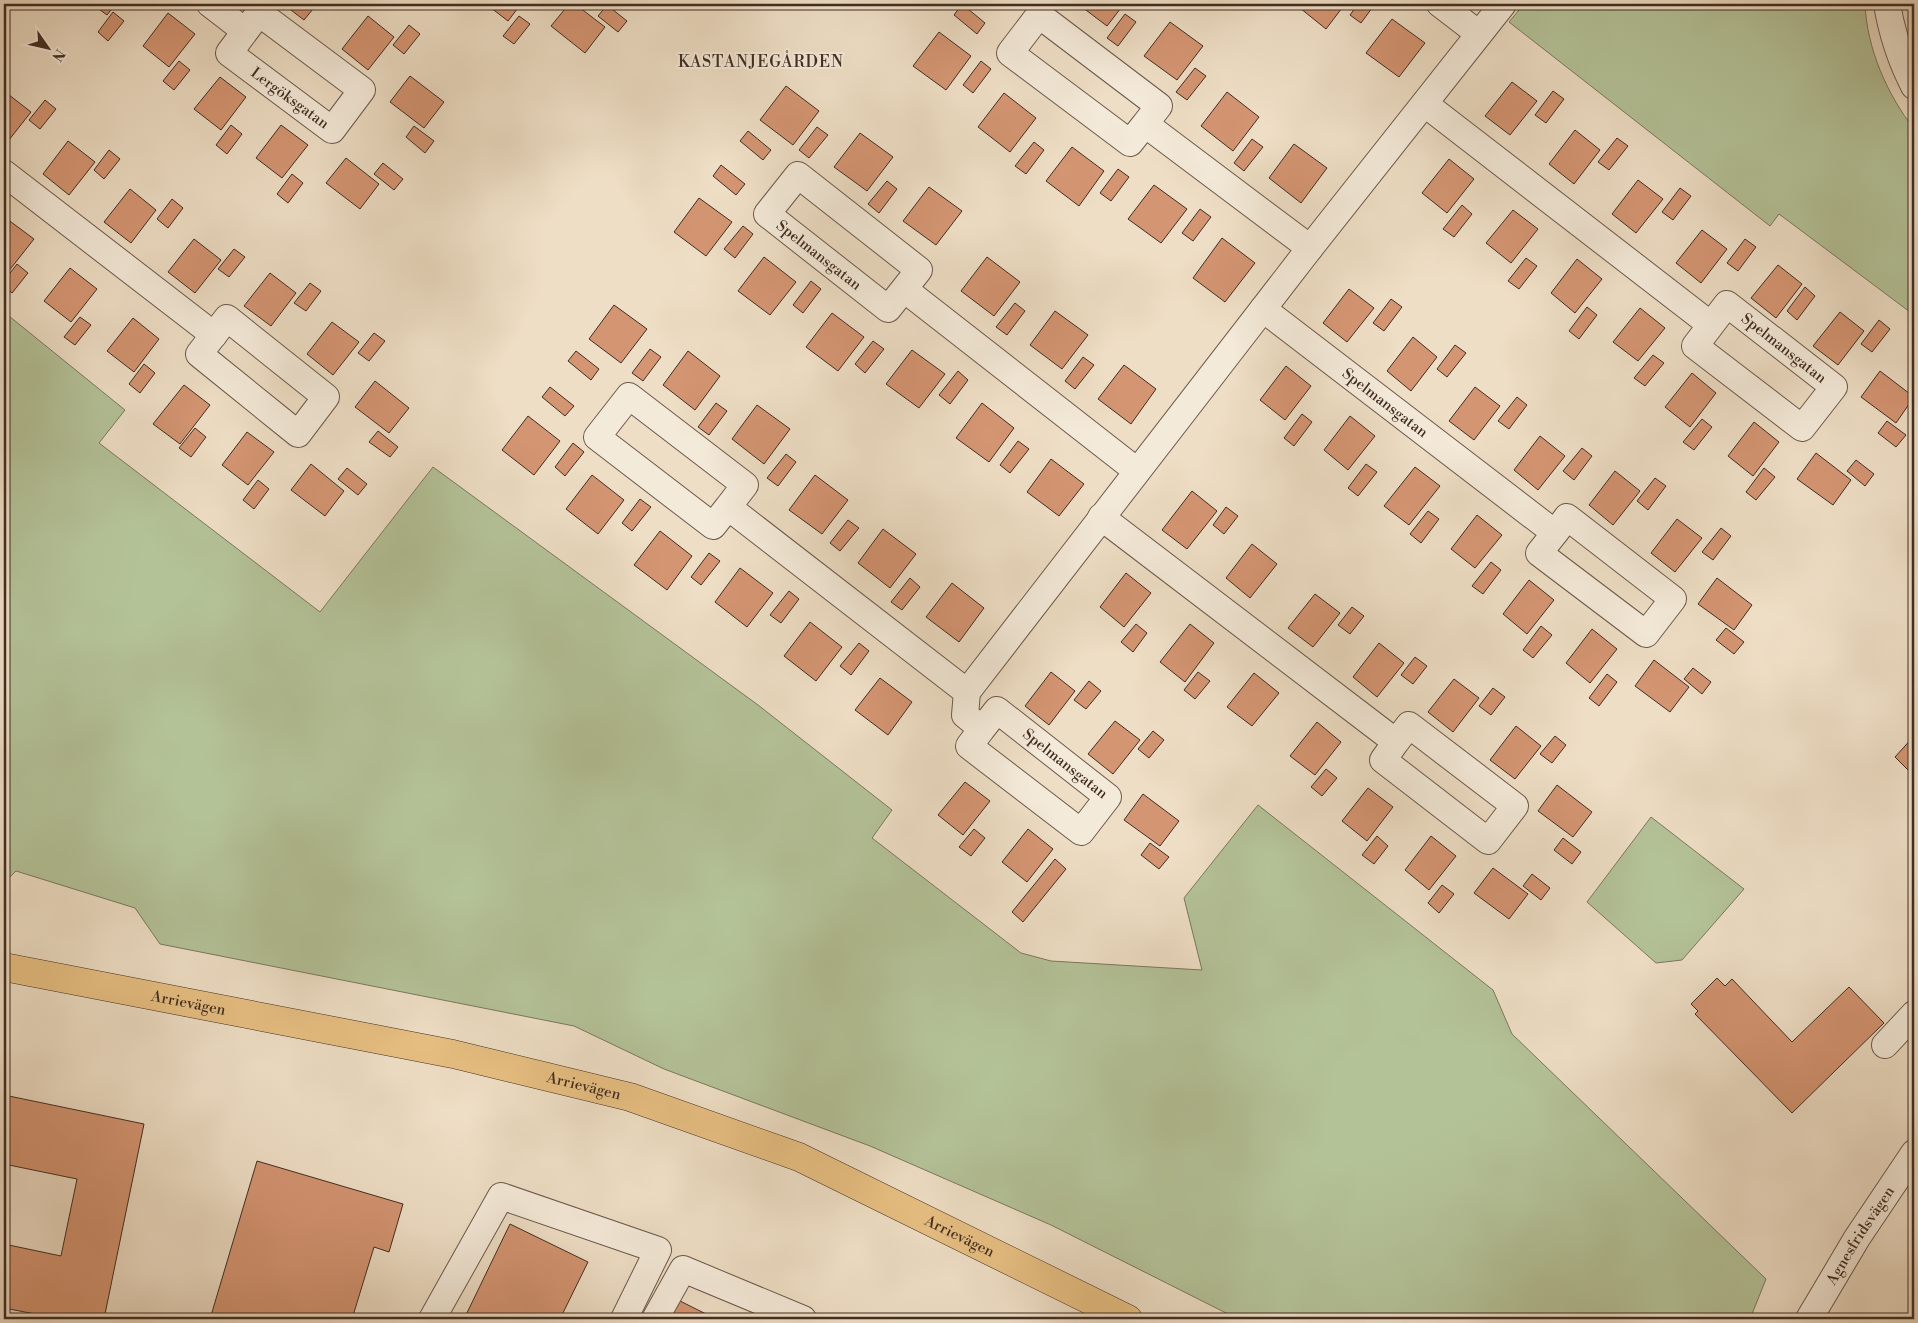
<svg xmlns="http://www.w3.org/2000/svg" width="1918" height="1323" font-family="'Libre Bodoni',serif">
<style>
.green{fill:#b4c298;stroke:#7a785e}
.building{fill:#d49572;stroke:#412d23}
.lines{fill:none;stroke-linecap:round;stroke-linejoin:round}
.minor-casing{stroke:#6c594c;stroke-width:28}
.major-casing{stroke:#412d23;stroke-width:29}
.minor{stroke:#f4ead9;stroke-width:26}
.major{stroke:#e7bf82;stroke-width:28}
.labels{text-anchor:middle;stroke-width:4;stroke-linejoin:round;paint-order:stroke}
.street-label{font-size:15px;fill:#412d23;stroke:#f4ead9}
.neighbourhood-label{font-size:16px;letter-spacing:1px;fill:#412d23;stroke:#f4ead9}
</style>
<rect width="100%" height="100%" fill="#eedec5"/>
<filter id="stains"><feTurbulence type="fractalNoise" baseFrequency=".004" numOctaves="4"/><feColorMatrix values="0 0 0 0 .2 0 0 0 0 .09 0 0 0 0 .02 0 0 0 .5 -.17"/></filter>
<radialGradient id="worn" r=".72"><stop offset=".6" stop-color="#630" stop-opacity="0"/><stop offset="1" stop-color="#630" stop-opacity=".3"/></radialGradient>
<g class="green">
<path d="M1524,4H1865C1867,49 1887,94 1914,129V315L1779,214L1770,226L1509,22Z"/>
<polygon points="4,312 125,410 99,443 320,612 433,467 758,705 892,810 872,838 1021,953 1051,961 1202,970 1184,898 1258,805 1493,990 1512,1034 1766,1279 1750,1319 1238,1319 1051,1225 870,1146 664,1069 574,1026 160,944 135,908 16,871 4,883"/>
<polygon points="1651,817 1744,889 1682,960 1656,963 1587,902"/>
</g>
<g class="building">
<polygon points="92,4 116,4 107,15"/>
<polygon points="283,4 317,4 304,20"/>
<polygon points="486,4 521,4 508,21"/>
<polygon points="569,4 575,4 605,27 585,53 551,26"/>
<polygon points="962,4 985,23 977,34 954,15"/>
<polygon points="1078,4 1124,4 1107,26"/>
<polygon points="1295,4 1345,4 1326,29"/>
<polygon points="1358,4 1375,4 1361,23 1350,15"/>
<polygon points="607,5 627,21 618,32 598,16"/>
<polygon points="113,12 124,21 108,41 98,32"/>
<polygon points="168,13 195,34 169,67 143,46"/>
<polygon points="1125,14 1136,22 1118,46 1107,38"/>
<polygon points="368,16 394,37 368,70 342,49"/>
<polygon points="519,16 530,24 514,44 503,36"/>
<polygon points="1392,19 1425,43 1399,77 1366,53"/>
<polygon points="1170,22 1203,46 1177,80 1144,56"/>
<polygon points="409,25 420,34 404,54 393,45"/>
<polygon points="939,32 971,56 946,90 913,66"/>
<polygon points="179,61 190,70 174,90 163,81"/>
<polygon points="981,61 991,69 973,93 963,85"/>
<polygon points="1195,68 1206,76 1187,100 1176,92"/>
<polygon points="410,76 444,102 424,128 390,102"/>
<polygon points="220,77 246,97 221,130 194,109"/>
<polygon points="1512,82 1537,101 1510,135 1485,116"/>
<polygon points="786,86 819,111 793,145 760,120"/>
<polygon points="4,91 31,112 5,145 4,144"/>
<polygon points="1553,91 1564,99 1546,123 1535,115"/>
<polygon points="1227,92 1259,117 1233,151 1201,126"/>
<polygon points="1004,93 1036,118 1010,152 978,127"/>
<polygon points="45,100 56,109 40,129 29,120"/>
<polygon points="231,125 242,134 227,154 216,145"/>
<polygon points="281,125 308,145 282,178 256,158"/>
<polygon points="414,126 434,141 425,153 406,137"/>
<polygon points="817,127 828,135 809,158 799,150"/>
<polygon points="1575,130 1600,150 1574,184 1549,164"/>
<polygon points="748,131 771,150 763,160 740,141"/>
<polygon points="860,133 893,157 867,191 834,167"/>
<polygon points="1617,138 1628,146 1609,170 1598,162"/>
<polygon points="1252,139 1263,147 1244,171 1234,163"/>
<polygon points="68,141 95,162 69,195 43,174"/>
<polygon points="1034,142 1044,150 1026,174 1015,166"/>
<polygon points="1294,144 1327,168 1301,203 1269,178"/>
<polygon points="1072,147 1104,171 1079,206 1046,181"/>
<polygon points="109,150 120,159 104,179 94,170"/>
<polygon points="346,158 379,184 360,209 326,183"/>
<polygon points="1449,159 1474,179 1447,213 1422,193"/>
<polygon points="383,163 403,179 394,190 374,174"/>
<polygon points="721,165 745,184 736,195 713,176"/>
<polygon points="1118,169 1129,177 1111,201 1100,193"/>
<polygon points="292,174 303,183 288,203 277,194"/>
<polygon points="1638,180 1663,199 1636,233 1612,214"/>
<polygon points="887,181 897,189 879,213 868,204"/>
<polygon points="1154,185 1187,209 1161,243 1128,219"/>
<polygon points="929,187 962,211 936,245 903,221"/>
<polygon points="1680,188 1691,196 1673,220 1662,212"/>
<polygon points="130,189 156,210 131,243 104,222"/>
<polygon points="699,198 732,222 706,256 674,232"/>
<polygon points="172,199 183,208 168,228 157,219"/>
<polygon points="1462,205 1472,214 1454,237 1443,229"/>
<polygon points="1200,209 1211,217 1193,241 1182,233"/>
<polygon points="1513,210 1538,229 1511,263 1486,243"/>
<polygon points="7,219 34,239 8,272 4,269 4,224"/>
<polygon points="743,226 753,234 735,258 724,249"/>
<polygon points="1702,230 1727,249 1701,283 1676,263"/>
<polygon points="1222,238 1255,263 1225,302 1193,278"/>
<polygon points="194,239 221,260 195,293 168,272"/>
<polygon points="1745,239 1756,247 1738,271 1727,263"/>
<polygon points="234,249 245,257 229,277 218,269"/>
<polygon points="764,257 796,282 770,315 738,291"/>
<polygon points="987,257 1020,282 994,316 961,291"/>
<polygon points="1526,258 1537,266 1519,289 1508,281"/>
<polygon points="1577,259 1602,279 1575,313 1551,293"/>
<polygon points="17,264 28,273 12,293 4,286 4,281"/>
<polygon points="1778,265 1802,284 1776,318 1751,298"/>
<polygon points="70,268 97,289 71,322 44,301"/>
<polygon points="270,273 296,293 271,326 244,306"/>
<polygon points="811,281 821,289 803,313 793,305"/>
<polygon points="310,283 321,291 306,311 294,303"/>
<polygon points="1805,287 1815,296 1797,320 1787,311"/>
<polygon points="1349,289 1374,308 1347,342 1323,323"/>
<polygon points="1391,299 1402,307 1384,331 1373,323"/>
<polygon points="1015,303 1025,311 1007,335 996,327"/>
<polygon points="614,305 647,329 621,363 589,339"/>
<polygon points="1587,307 1597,315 1579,339 1569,331"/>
<polygon points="1640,308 1665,328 1638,361 1613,342"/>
<polygon points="1055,311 1088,335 1062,369 1030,345"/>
<polygon points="1840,312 1864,331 1838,365 1813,346"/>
<polygon points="832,313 864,337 838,371 806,347"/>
<polygon points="80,317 91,325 75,345 64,337"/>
<polygon points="133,318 159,339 134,372 107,351"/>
<polygon points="1879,320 1890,329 1872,352 1861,344"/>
<polygon points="332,322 359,342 333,375 307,354"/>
<polygon points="374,333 385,341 369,361 358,353"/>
<polygon points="1413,337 1437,357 1411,391 1387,371"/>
<polygon points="873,341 884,349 865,373 855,364"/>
<polygon points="1455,345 1466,353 1447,377 1437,369"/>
<polygon points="650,349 661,357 643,381 632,373"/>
<polygon points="912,350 945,374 919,408 886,384"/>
<polygon points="576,351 599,369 591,380 568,361"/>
<polygon points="688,351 720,376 695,410 663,385"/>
<polygon points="1653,355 1664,363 1645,386 1634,378"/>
<polygon points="1083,357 1094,365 1075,389 1065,381"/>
<polygon points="144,364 155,373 140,393 129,384"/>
<polygon points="1124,365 1156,389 1131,424 1098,399"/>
<polygon points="1286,366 1311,386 1285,420 1260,400"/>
<polygon points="958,371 968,380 950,404 939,395"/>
<polygon points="1880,371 1914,397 1896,423 1861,397"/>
<polygon points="1692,373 1716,393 1690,427 1665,407"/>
<polygon points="375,381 409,408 389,433 355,407"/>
<polygon points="184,385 210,405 180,444 153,424"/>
<polygon points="550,387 574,406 565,416 542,397"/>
<polygon points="1475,387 1500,406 1474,440 1449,421"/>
<polygon points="1517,397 1527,405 1509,429 1498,421"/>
<polygon points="716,403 727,411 709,435 698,427"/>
<polygon points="982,403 1014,428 989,462 956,438"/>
<polygon points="757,405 790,429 764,464 732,439"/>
<polygon points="1302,414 1312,422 1294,446 1284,438"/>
<polygon points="528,416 560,441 534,475 502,450"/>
<polygon points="1350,416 1375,436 1348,470 1324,450"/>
<polygon points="1702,419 1712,427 1694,450 1683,442"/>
<polygon points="1887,421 1906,435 1896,447 1878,433"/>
<polygon points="1754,422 1779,442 1753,476 1728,456"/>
<polygon points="195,428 206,437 191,457 179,448"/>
<polygon points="378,431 398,447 390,457 369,442"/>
<polygon points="247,432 274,452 248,485 222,465"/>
<polygon points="1540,436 1565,456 1538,490 1514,470"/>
<polygon points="1018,441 1029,449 1010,473 1000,465"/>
<polygon points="573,443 584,452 565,476 555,467"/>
<polygon points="1582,448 1592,456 1574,480 1563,471"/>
<polygon points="1816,453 1851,480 1833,505 1797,479"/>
<polygon points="786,454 796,462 778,486 767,478"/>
<polygon points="1051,459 1084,484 1059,516 1027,492"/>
<polygon points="1856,460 1874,474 1865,486 1847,471"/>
<polygon points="311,464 344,491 325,516 291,490"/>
<polygon points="1366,464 1377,472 1358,496 1348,488"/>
<polygon points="1415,467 1440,486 1409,525 1384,506"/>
<polygon points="347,468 367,484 358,495 338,479"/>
<polygon points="1764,468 1775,477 1756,500 1746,492"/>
<polygon points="1615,471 1640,491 1613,525 1589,505"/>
<polygon points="592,475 624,500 598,534 566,509"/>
<polygon points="815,475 848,500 822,534 789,510"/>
<polygon points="1655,478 1666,486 1648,510 1637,501"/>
<polygon points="258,480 269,489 254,509 243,500"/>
<polygon points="1192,491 1217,511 1187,549 1162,530"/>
<polygon points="640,499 651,507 632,531 622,523"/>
<polygon points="1226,507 1238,516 1224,534 1213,525"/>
<polygon points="1428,511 1439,519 1421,543 1410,534"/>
<polygon points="1477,515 1502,535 1475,568 1451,549"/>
<polygon points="1677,519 1702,538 1675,572 1651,553"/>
<polygon points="848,520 859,528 840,551 830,543"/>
<polygon points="1721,528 1731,536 1713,560 1702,552"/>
<polygon points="883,529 916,554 890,588 858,563"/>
<polygon points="660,531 692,556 667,590 634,565"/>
<polygon points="1252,544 1277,564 1250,598 1226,578"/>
<polygon points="709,553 720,561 701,585 691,577"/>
<polygon points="1491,562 1501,570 1483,594 1472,586"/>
<polygon points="740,568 773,593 747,627 715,602"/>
<polygon points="1126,573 1151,593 1124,627 1100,607"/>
<polygon points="910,578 920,587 902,610 891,602"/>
<polygon points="1717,578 1752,605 1734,630 1698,604"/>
<polygon points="1529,580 1554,600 1527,634 1503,614"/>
<polygon points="952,583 984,608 959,642 926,617"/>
<polygon points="789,591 799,599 781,623 770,615"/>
<polygon points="1315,594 1340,613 1313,647 1288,628"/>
<polygon points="1352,607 1364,616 1350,634 1338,625"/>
<polygon points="810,622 842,647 816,681 784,656"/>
<polygon points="1136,624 1147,633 1133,652 1121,642"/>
<polygon points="1190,624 1214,643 1185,682 1160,662"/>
<polygon points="1541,626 1552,635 1533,658 1523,650"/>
<polygon points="1726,628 1744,642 1734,654 1716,640"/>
<polygon points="1592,629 1617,649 1590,683 1566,663"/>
<polygon points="859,643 869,651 851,675 840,666"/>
<polygon points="1379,643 1404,663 1377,697 1353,677"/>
<polygon points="1415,657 1427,666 1413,684 1401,675"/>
<polygon points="1654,660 1689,687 1670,712 1635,686"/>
<polygon points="1693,668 1711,682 1702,694 1684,679"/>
<polygon points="1051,672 1075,691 1049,725 1025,706"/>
<polygon points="1198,672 1210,681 1195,699 1184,690"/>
<polygon points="1254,673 1279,693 1252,726 1227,707"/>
<polygon points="1607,674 1617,682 1599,706 1589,698"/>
<polygon points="880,678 912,702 888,735 855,710"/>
<polygon points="1454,679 1479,698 1453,732 1428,712"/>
<polygon points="1089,681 1101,691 1086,709 1074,700"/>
<polygon points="1493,688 1505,697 1491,715 1479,706"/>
<polygon points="1115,721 1140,740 1113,774 1088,754"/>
<polygon points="1317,722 1341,742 1315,775 1290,756"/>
<polygon points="1516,726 1541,746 1515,779 1490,760"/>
<polygon points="1153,731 1164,740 1149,758 1138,749"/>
<polygon points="1555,736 1566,745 1552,763 1540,754"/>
<polygon points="1914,736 1914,776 1895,757"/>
<polygon points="1326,769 1337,778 1322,796 1311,787"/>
<polygon points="965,782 990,801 963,835 938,815"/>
<polygon points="1557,785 1592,812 1573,837 1538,811"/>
<polygon points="1368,788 1393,807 1367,841 1342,821"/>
<polygon points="1143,794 1179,821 1160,846 1124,820"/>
<polygon points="974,829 985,838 971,856 959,847"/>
<polygon points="1028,829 1053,849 1027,882 1002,862"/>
<polygon points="1377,836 1388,846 1374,864 1362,855"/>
<polygon points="1431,836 1456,856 1429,890 1405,870"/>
<polygon points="1563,838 1581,852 1572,864 1554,850"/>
<polygon points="1150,843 1169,857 1159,869 1141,855"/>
<polygon points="1055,859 1066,869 1023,922 1012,912"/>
<polygon points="1493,868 1528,894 1509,919 1474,893"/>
<polygon points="1532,874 1550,888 1541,900 1523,886"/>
<polygon points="1442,885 1454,894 1439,913 1428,903"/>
<polygon points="1717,978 1725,986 1732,979 1792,1042 1849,987 1884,1023 1792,1113 1695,1014 1698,1011 1691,1004"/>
<polygon points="4,1095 144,1124 104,1319 61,1319 4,1308 4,1244 61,1256 77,1179 4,1164"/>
<polygon points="257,1161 403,1204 389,1252 374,1247 352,1319 210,1319"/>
<polygon points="510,1224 588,1262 560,1319 464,1319"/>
<polygon points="676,1299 716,1319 666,1319"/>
</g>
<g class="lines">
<g class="minor-casing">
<g id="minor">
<polyline points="210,4 245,31"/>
<polyline points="1440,4 1479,34"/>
<path d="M1887,4C1892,34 1900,59 1914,86"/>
<polygon points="259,13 362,90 332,130 229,53"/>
<polyline points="1425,104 1711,325 1695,346 1802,428 1834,387 1727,304 1711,325"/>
<polyline points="1145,124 1130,143 1010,53 1039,15 1159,106 1145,124 1310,248"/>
<polyline points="4,173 214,335"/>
<polyline points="904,289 888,309 767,214 798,175 919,270 904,289 1137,471"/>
<path id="s1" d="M1263,309L1555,533L1539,553L1646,634L1673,599L1567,517L1555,533"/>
<polygon points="227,318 326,397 298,434 199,354"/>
<polyline points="728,507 713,526 597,437 629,396 745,485 728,507 967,692"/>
<polyline points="1101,517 1396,742 1383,760 1488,841 1515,806 1409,725 1396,742"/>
<path id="s2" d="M982,729L997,710L1108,797L1081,832L969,746L982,729L965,715L967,692L1310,248L1503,4"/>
<polyline points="1885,1045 1914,1014"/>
<polyline points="432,1319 501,1196 658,1250 624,1319"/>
<polyline points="655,1319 683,1269 803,1319"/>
<path id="s3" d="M1809,1319L1857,1238L1914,1153"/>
</g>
</g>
<g class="major-casing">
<g id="major">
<path id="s4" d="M4,967L453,1054L630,1097L799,1157L1128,1319"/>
</g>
</g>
<use href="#minor" class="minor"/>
<use href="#major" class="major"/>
</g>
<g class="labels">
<g class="street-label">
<text transform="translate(290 98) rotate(36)" y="5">Lergöksgatan</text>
<text transform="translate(819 255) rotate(38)" y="5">Spelmansgatan</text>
<text transform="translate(1784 348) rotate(38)" y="5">Spelmansgatan</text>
<text dy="5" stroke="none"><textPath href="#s1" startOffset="154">Spelmansgatan</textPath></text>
<text dy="5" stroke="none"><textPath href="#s2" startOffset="111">Spelmansgatan</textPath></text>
<text dy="5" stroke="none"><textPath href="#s4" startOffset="188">Arrievägen</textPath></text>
<text dy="5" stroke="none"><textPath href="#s4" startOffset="592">Arrievägen</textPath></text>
<text dy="5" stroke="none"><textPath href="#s3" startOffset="98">Agnesfridsvägen</textPath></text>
<text dy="5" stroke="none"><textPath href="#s4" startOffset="998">Arrievägen</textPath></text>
</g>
<g class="neighbourhood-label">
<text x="761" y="67">KASTANJEGÅRDEN</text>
</g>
</g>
<rect width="1918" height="1323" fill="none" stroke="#eedec5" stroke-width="20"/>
<rect x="5" y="5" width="1908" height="1313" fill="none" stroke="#412d23" stroke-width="2.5"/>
<rect x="10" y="10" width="1898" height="1303" fill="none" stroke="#412d23"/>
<g transform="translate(48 48) rotate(124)" stroke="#f4ead9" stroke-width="4" paint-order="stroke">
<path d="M0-4L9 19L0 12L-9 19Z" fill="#412d23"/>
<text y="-8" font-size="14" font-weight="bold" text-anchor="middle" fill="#412d23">N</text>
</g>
<rect width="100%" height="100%" filter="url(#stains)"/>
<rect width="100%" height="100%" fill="url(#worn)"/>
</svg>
